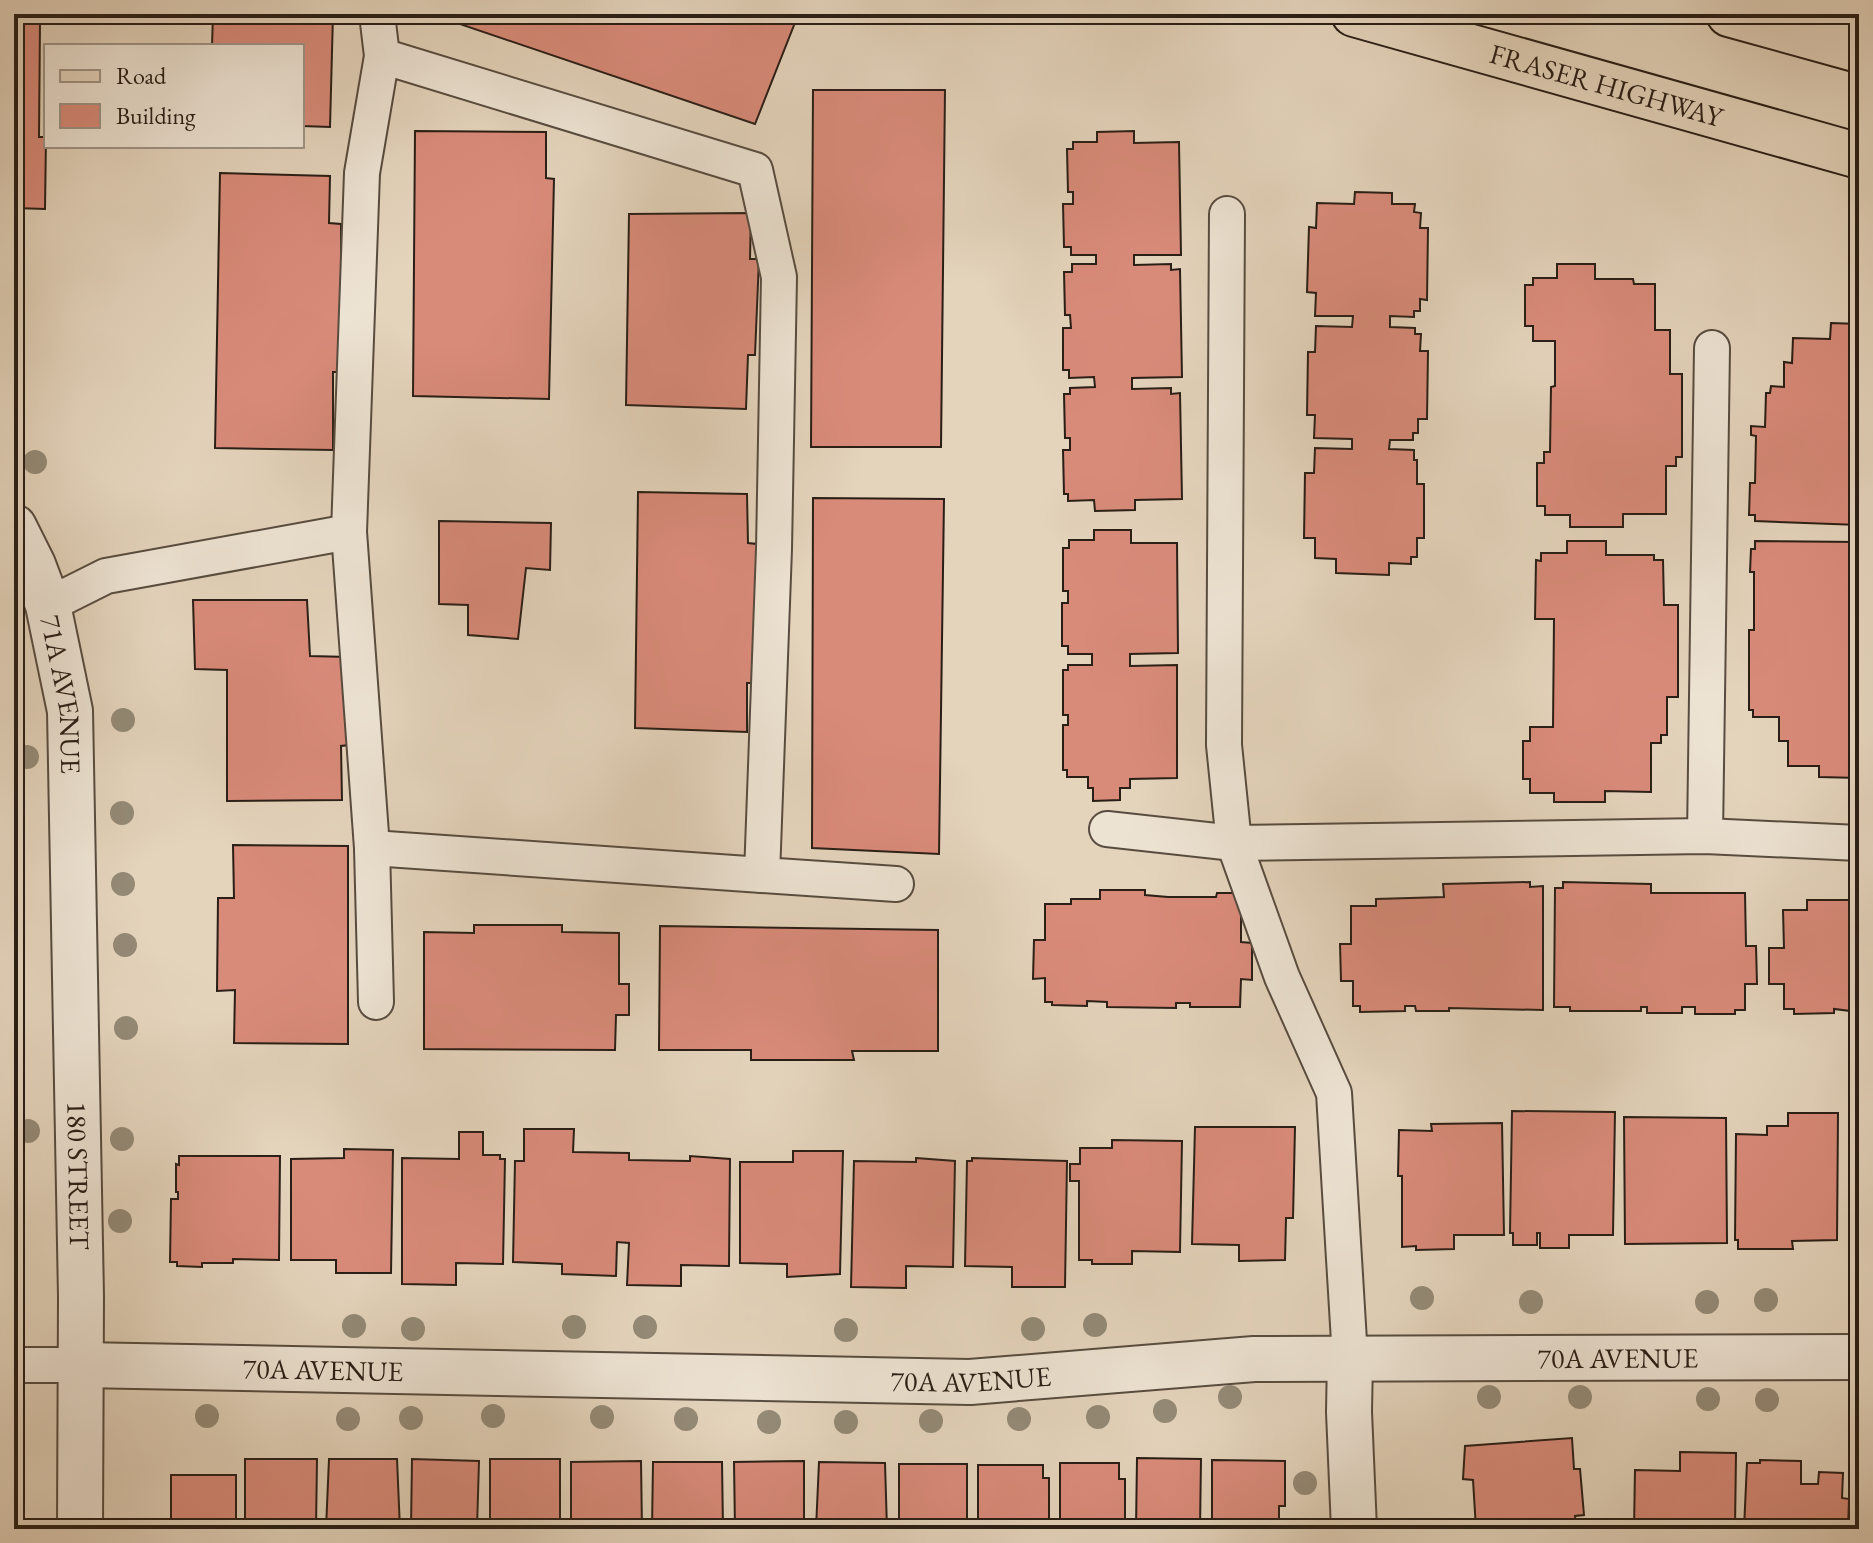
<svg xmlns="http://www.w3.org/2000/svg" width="1873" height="1543" font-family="'EB Garamond',serif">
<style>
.building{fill:#d98b7a;stroke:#2a1e16;stroke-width:2}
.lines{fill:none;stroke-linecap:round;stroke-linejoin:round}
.lane-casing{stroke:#584c40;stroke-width:38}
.street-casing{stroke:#584c40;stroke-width:48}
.primary-casing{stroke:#2a1e16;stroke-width:48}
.lane{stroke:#ede3d3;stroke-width:34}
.street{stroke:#ede3d3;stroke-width:44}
.primary{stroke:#e4d4bc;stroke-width:44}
.tree{fill:#948a76}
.labels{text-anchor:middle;stroke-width:6;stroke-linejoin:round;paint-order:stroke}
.street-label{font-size:28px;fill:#2a1e16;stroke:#ede3d3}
</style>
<rect width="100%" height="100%" fill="#e4d4bc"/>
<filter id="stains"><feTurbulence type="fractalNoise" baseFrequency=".0025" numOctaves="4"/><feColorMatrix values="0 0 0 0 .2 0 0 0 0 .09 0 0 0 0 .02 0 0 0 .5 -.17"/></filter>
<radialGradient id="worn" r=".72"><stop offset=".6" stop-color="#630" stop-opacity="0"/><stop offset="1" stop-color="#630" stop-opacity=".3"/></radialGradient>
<g class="building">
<polygon points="14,14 46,14 46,22 40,22 39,137 46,137 45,209 14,208"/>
<polygon points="213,14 333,14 330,127 302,126 302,46 212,46"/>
<polygon points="455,14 794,14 798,15 755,124 451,21"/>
<polygon points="813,90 945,90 941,447 811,447"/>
<polygon points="415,131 546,132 546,178 554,179 549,399 413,396"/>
<polygon points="1134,131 1134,143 1179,142 1181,255 1134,255 1134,265 1171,264 1171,270 1180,269 1182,377 1132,378 1132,389 1171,388 1171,394 1180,393 1182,499 1135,500 1135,510 1095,511 1094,500 1068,501 1068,494 1064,494 1063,450 1070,450 1070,438 1065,438 1064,394 1070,394 1070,388 1095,387 1094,377 1069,378 1069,370 1063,370 1063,328 1071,328 1070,315 1065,315 1064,272 1072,272 1072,264 1096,264 1096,255 1071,255 1071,247 1064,247 1063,204 1073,204 1073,192 1068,192 1067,149 1073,149 1073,142 1097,142 1097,132"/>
<polygon points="220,173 330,176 329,223 341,224 342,372 333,372 333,450 215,448"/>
<polygon points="1355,192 1392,193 1392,204 1415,204 1414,212 1421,213 1420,228 1428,228 1427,300 1420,299 1420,311 1414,311 1414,317 1390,316 1390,327 1415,328 1415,334 1421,334 1420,351 1428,351 1427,419 1418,419 1418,433 1413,433 1413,440 1390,440 1389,449 1414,450 1414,460 1417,460 1417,484 1424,484 1424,538 1417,538 1417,557 1411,557 1411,564 1389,563 1389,575 1336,573 1336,559 1315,558 1315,538 1304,538 1305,473 1314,473 1315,448 1352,449 1352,439 1314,438 1315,415 1307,415 1308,352 1315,352 1316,326 1352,327 1353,316 1315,316 1316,293 1307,292 1309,227 1316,228 1317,203 1354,204"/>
<polygon points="751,213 750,259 759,259 755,355 748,355 746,409 626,405 629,214"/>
<polygon points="1557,264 1595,264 1595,279 1633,279 1634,284 1655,284 1655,330 1670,330 1670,374 1682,374 1682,457 1676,457 1676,466 1666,466 1666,514 1623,514 1623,527 1570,527 1570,515 1545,515 1545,506 1537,506 1537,463 1544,463 1544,452 1550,452 1551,387 1555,386 1555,341 1533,341 1533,326 1525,326 1525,285 1533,285 1533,278 1557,278"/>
<polygon points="1831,323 1859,324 1859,525 1755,521 1755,515 1749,515 1750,483 1755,483 1756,436 1751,435 1751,426 1765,427 1766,393 1770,393 1771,386 1784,387 1784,362 1792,363 1793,338 1830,339"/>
<polygon points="638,492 747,494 748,543 757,544 756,683 747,683 747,732 635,728"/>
<polygon points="813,498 944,499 939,854 812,848"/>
<polygon points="439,521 551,523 550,570 526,568 518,639 468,635 468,605 439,604"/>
<polygon points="1094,530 1131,530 1131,543 1177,543 1178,653 1130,654 1130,666 1177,665 1177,778 1130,779 1130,788 1120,788 1120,800 1093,801 1093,788 1088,788 1088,777 1067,777 1067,770 1063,770 1063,725 1068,725 1068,715 1063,715 1063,670 1068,670 1068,665 1092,665 1092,654 1068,654 1068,646 1062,646 1062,603 1068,603 1068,591 1063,591 1063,548 1069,548 1069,540 1094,540"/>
<polygon points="1567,541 1606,541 1606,555 1654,555 1654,560 1663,560 1664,605 1678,605 1678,697 1667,697 1667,735 1661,735 1661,743 1651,743 1651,792 1605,791 1605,802 1554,802 1554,793 1530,793 1530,779 1523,779 1523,741 1530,741 1530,727 1553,727 1554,619 1535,619 1536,560 1541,561 1541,553 1567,553"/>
<polygon points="1755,541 1859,542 1859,778 1819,777 1819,766 1788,766 1788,741 1779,741 1779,717 1753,717 1753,710 1749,710 1749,630 1754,630 1754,572 1750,572 1751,549 1755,549"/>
<polygon points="193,600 307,600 310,656 349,657 349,745 341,746 342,800 227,801 227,670 195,669"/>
<polygon points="233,845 348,846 348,1044 234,1043 235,990 217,991 218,898 234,898"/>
<polygon points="1530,882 1530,887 1543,886 1543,1010 1449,1008 1449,1011 1416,1011 1415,1006 1405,1006 1405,1011 1360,1012 1360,1006 1353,1006 1353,981 1341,981 1340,944 1351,944 1351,906 1376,906 1376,899 1444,897 1443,884"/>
<polygon points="1563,882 1651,884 1651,893 1745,893 1746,946 1756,946 1757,984 1745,984 1745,1010 1735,1010 1735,1014 1695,1014 1695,1007 1682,1007 1682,1013 1647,1013 1647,1007 1641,1007 1641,1011 1570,1011 1570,1007 1554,1007 1555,888 1563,888"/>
<polygon points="1100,890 1145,890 1145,895 1168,897 1216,897 1217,893 1241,893 1241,942 1252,943 1252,980 1241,979 1240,1007 1190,1007 1190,1003 1176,1003 1176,1008 1107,1007 1107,1002 1087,1001 1087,1006 1052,1005 1052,1002 1045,1002 1045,978 1033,979 1034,940 1045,940 1045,904 1071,904 1071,899 1100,899"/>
<polygon points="1807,900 1859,900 1859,1012 1834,1009 1834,1013 1794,1014 1794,1009 1784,1009 1784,984 1769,984 1769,948 1784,948 1783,910 1807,910"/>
<polygon points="474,925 562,925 562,932 619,933 619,984 629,984 629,1015 616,1015 615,1050 424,1049 424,932 474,933"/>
<polygon points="660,926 938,930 938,1051 852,1051 854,1060 751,1060 751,1050 659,1050"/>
<polygon points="1852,1107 1859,1107 1859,1239 1851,1239 1849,1122 1852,1122"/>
<polygon points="1512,1111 1615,1112 1613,1235 1569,1235 1569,1248 1540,1248 1540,1233 1537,1233 1537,1245 1513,1245 1513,1233 1510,1233"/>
<polygon points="1788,1113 1838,1113 1837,1240 1792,1241 1793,1249 1738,1249 1738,1240 1735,1240 1736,1134 1767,1135 1767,1126 1788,1126"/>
<polygon points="1624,1117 1726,1118 1727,1243 1625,1244"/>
<polygon points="1502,1123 1504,1235 1454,1235 1454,1249 1416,1250 1416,1246 1402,1247 1402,1176 1398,1176 1399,1130 1432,1131 1431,1124"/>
<polygon points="1195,1127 1295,1127 1293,1218 1286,1218 1285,1260 1239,1261 1239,1245 1192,1244"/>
<polygon points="524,1129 574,1129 573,1152 629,1153 629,1160 690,1161 690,1156 730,1159 729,1266 681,1265 681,1286 627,1285 629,1243 617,1242 616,1276 562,1274 562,1264 513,1262 515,1161 524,1161"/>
<polygon points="459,1132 483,1132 483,1155 500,1155 500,1159 505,1159 503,1264 456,1263 456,1285 402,1284 402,1158 459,1159"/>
<polygon points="1112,1140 1182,1141 1180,1252 1132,1251 1132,1264 1092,1264 1092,1260 1079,1260 1079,1181 1070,1181 1070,1164 1080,1164 1080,1148 1112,1148"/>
<polygon points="344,1149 393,1150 391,1273 336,1273 336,1260 291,1260 291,1159 344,1158"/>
<polygon points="793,1151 843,1151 840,1274 787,1277 787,1264 740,1263 740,1162 793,1162"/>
<polygon points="179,1156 280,1156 279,1260 233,1259 233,1263 202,1263 202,1267 177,1266 177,1262 170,1262 171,1199 178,1199 178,1192 176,1192 176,1164 179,1165"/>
<polygon points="916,1158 955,1161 953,1267 906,1266 906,1288 851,1287 854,1161 916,1162"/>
<polygon points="972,1158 1067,1161 1065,1287 1012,1287 1012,1267 965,1266 967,1161 972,1161"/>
<polygon points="1572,1438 1574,1469 1580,1469 1584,1515 1575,1516 1576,1529 1476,1529 1473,1480 1463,1479 1465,1446"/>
<polygon points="1680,1452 1736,1453 1735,1529 1634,1529 1635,1470 1680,1471"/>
<polygon points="1137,1458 1201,1459 1200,1529 1136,1529"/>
<polygon points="245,1459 317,1459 316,1529 245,1529"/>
<polygon points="329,1459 397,1459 400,1529 326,1529"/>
<polygon points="412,1459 479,1461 477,1529 411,1529"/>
<rect x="490" y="1459" width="70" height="70"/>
<polygon points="1212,1460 1285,1461 1285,1506 1279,1506 1279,1529 1212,1529"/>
<polygon points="1760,1460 1801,1461 1801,1484 1818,1484 1819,1472 1843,1473 1842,1498 1849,1499 1848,1529 1744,1529 1747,1463 1760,1463"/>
<polygon points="641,1461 642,1529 571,1529 571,1462"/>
<polygon points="804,1461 804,1529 735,1529 734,1462"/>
<polygon points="653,1462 722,1462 723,1529 652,1529"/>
<polygon points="819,1462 885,1463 887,1529 816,1529"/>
<polygon points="1060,1463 1119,1463 1119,1479 1125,1479 1125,1529 1060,1529"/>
<rect x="899" y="1464" width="68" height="65"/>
<polygon points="978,1465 1043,1465 1043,1478 1049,1478 1049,1529 978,1529"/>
<rect x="171" y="1475" width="65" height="54"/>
<rect x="1857" y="1483" width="2" height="46"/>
</g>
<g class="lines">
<g class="lane-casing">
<g id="lane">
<polyline points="382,56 755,170 779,277 774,549 762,875 896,884"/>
<polyline points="1227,214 1224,745 1234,843 1282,977 1334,1093 1350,1358"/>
<polyline points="48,605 106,576 349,532"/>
<polyline points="1107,829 1234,843 1705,836 1859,843"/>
<polyline points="1705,836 1712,348"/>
<polyline points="372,848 762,875"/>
<polyline points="376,1002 372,848 349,532 362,173 382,56 377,14"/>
<polyline points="14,1365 81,1365"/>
</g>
</g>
<g class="street-casing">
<g id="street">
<path id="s1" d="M14,527L33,565L48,605L70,711L81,1297L80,1529"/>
<polyline points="1350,1358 1349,1412 1354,1529"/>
<path id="s2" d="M81,1365L970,1382L1254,1359L1859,1357"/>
</g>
</g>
<g class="primary-casing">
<g id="primary">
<path id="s3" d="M1354,14L1859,156"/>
<polyline points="1729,14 1859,50"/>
</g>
</g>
<use href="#lane" class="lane"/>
<use href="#street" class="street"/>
<use href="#primary" class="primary"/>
</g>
<g class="tree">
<circle cx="35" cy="462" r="12"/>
<circle cx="123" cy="720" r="12"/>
<circle cx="27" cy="757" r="12"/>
<circle cx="122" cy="813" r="12"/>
<circle cx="123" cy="884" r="12"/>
<circle cx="125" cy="945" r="12"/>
<circle cx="126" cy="1028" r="12"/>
<circle cx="28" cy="1131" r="12"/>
<circle cx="122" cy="1139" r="12"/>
<circle cx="120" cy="1221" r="12"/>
<circle cx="1422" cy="1298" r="12"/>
<circle cx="1766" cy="1300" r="12"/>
<circle cx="1531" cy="1302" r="12"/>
<circle cx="1707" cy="1302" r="12"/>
<circle cx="1095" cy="1325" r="12"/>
<circle cx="354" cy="1326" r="12"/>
<circle cx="574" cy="1327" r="12"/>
<circle cx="645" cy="1327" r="12"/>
<circle cx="413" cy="1329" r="12"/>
<circle cx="1033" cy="1329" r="12"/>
<circle cx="846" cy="1330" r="12"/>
<circle cx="1230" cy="1397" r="12"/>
<circle cx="1489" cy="1397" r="12"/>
<circle cx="1580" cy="1397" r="12"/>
<circle cx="1708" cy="1399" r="12"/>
<circle cx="1767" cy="1400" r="12"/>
<circle cx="1165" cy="1411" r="12"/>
<circle cx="207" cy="1416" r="12"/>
<circle cx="493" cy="1416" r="12"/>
<circle cx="602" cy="1417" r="12"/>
<circle cx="1098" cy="1417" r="12"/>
<circle cx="411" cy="1418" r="12"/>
<circle cx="348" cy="1419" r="12"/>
<circle cx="686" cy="1419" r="12"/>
<circle cx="1019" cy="1419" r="12"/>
<circle cx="931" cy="1421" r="12"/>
<circle cx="769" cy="1422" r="12"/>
<circle cx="846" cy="1422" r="12"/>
<circle cx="1305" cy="1483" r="12"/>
</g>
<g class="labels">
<g class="street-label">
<text dy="10" stroke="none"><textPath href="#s3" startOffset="262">FRASER HIGHWAY</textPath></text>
<text dy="10" stroke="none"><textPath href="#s1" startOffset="176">71A AVENUE</textPath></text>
<text dy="10" stroke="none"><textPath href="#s1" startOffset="658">180 STREET</textPath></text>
<text dy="10" stroke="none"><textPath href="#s2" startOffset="1538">70A AVENUE</textPath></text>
<text dy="10" stroke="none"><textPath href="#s2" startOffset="242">70A AVENUE</textPath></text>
<text dy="10" stroke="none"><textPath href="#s2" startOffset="890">70A AVENUE</textPath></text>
</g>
</g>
<rect width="1873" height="1543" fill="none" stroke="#e4d4bc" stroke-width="48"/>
<rect x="16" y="16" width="1841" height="1511" fill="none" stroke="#2a1e16" stroke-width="4"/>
<rect x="24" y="24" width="1825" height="1495" fill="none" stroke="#2a1e16" stroke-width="2"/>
<rect x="44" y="44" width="260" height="104" fill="#ede3d3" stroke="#9f9487" stroke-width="2"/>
<rect x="60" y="70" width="40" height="12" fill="#e4d4bc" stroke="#9f9487" stroke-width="2"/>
<text x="116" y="84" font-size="24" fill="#2a1e16">Road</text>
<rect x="60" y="104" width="40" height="24" fill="#d98b7a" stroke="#9f9487" stroke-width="2"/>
<text x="116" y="124" font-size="24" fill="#2a1e16">Building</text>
<rect width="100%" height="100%" filter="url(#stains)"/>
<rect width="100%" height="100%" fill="url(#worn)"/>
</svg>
